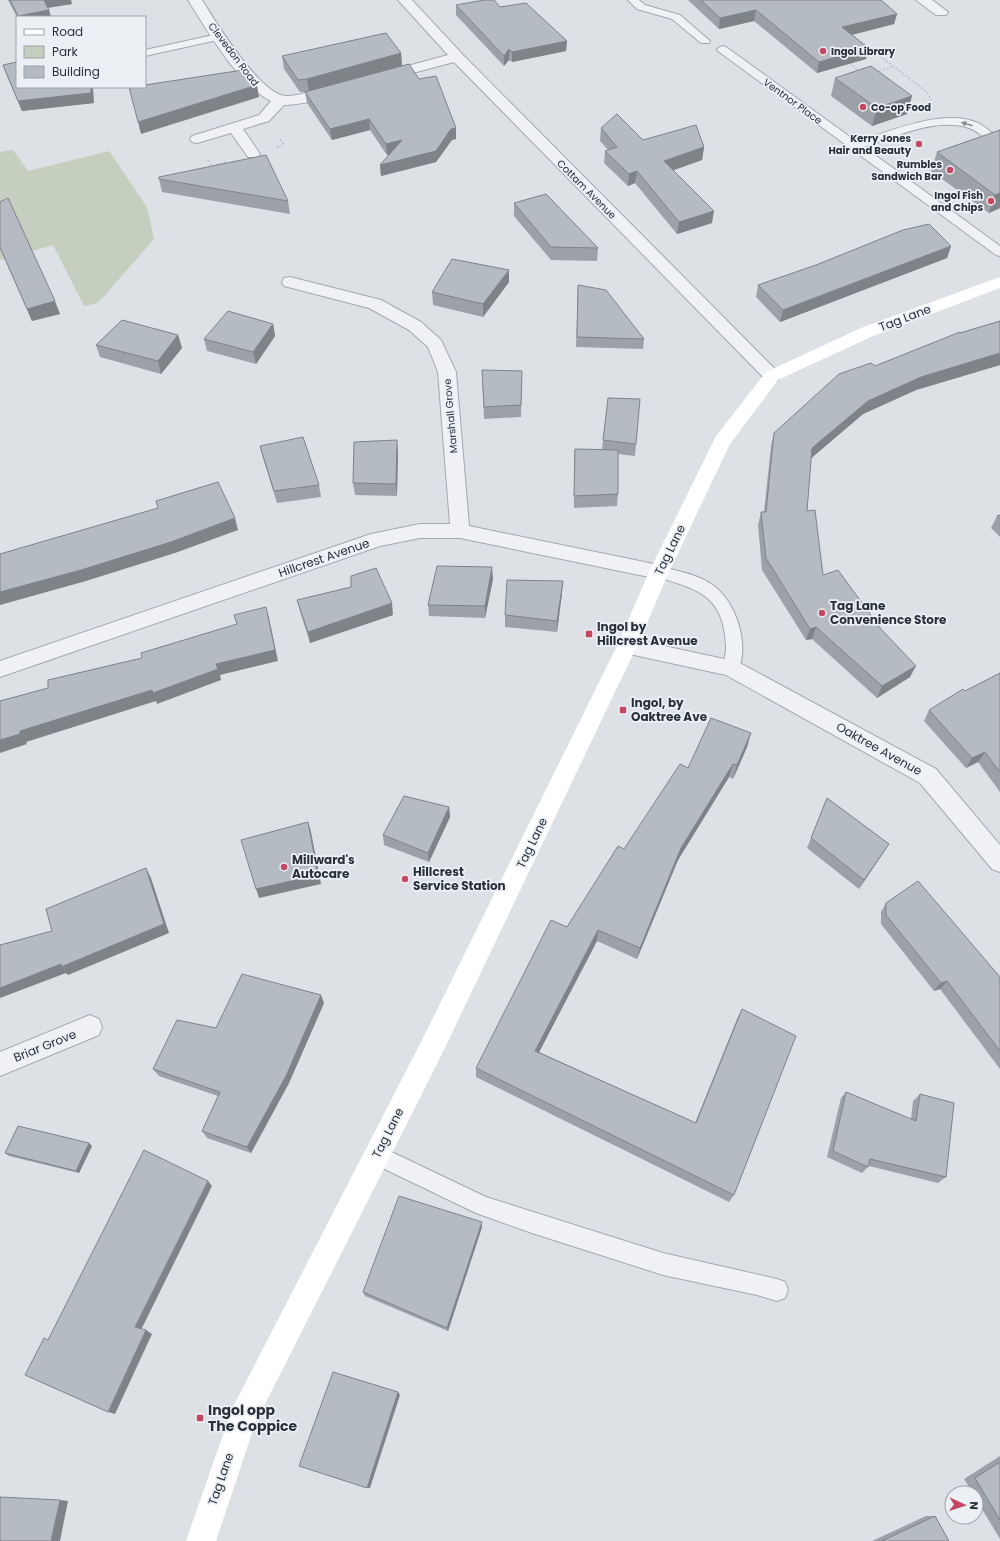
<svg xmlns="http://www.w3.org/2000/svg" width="1000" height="1541" font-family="Poppins,sans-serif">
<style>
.green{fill:#c4cfbf}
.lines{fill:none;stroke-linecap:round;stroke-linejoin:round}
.lane-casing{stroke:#a3a8af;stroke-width:2}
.street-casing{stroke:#a3a8af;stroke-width:2}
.path{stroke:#bbbfc5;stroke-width:1.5;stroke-dasharray:2 2;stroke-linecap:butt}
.lane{fill:#eff1f5;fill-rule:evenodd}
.street{fill:#eff1f5;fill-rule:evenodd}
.secondary{fill:#fff;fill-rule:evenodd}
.wall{fill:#9ca1a7}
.shaded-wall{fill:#7f8388}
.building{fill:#b5bbc2;stroke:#7f8388}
.oneway{fill:#8c9098}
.poi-dot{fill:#c54862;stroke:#ecf0f4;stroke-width:1.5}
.labels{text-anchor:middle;stroke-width:3.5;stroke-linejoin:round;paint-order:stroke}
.far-poi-label{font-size:10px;font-weight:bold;fill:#28303b;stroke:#ecf0f4;text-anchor:end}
.far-street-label{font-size:10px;fill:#28303b;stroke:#ecf0f4}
.street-label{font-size:12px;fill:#28303b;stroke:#ecf0f4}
.poi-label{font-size:12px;font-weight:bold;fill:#28303b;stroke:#ecf0f4;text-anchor:start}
.near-poi-label{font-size:14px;font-weight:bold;fill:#28303b;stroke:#ecf0f4;text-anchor:start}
</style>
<rect width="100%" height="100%" fill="#dde1e6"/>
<polygon class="green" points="13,150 28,171 109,151 147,207 154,239 98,303 84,306 53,245 2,260 0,259 0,152"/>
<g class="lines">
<g class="lane-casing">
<g id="lane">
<polygon points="628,0 639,0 645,5 680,15 710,41 709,43 701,43 672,19 637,9"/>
<polygon points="218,34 222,35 223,37 222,39 145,56 145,50"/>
<path d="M722,46L726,47L857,142C891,131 945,107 980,124C987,128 993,134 1000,139V147C988,144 981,132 969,128C936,117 895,137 864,147L1000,246V256L996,255L718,51L717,49Z"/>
<path d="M659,566C676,571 697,574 711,584C736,600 751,646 737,673L731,674L725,673C721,664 727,655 726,646C724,593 695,589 654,576L651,572L654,568Z"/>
<polygon points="377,1145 486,1197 663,1253 777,1279 785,1282 788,1290 785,1298 777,1301 757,1295 663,1275 532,1233 476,1213 370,1162 367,1155 370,1148"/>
</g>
</g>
<g class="street-casing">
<g id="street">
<path d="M188,0H202C215,21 260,95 286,96C303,97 325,83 340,87L342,90C336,99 295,105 284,105L269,121L243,129L260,154L258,157H248L231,133L197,143L192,142L190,139L192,136L259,115L271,101C239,86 207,30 188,0Z"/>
<polygon points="398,0 412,0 462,54 778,372 781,376 778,380 772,382 766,380 454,62 383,81 378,80 376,77 378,74 448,55"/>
<polygon points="916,0 932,0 948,12 946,15 936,15"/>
<polygon points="290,277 381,300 421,322 441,340 456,372 469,526 659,565 666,567 669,572 666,577 659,579 460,538 420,538 380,546 0,677 0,661 371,534 420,524 450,524 438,372 428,347 409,330 369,308 284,286 282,282 284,278"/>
<polygon points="627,638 738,662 936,769 1000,845 1000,872 992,869 920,783 726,675 620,652 617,646 620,640"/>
<polygon points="90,1015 99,1019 102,1027 99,1035 0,1076 0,1052"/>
</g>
</g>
<g class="path">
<polyline points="851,34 927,92 931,100"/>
<polyline points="849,63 860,72"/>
<polyline points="875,72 893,67"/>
<polyline points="277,147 284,145 279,138"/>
<polyline points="208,160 211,166 226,162"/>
</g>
<use href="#lane" class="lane"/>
<use href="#street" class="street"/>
<polygon class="secondary" points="1000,277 1000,288 873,336 778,380 730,444 669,572 637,646 439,1060 255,1424 216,1541 186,1541 232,1409 421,1042 617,646 649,572 716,436 766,372 861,328"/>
</g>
<g class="wall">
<polygon points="8,0 71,0 72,4 48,8 51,17 17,17"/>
<polygon points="688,0 881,0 897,14 894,24 852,35 868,48 866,59 817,73 754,21 719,29"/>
<polygon points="456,5 500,7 567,41 566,51 512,62 509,60 504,66 456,15"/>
<polygon points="401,53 402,66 456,128 456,139 452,140 436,162 381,176 380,165 389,155 387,155 370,130 332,140 307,103 305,92 300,92 284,69 282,56"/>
<polygon points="3,65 94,103 22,111 7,76"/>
<polygon points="835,78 907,114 872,126 831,96"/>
<polygon points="601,128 643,140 704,147 702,160 673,170 712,223 677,234 635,183 628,186 604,163 605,151 608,150 600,141"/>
<polygon points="1000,130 1000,208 989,213 931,171 937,152"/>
<polygon points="159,179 288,201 290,214 162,192"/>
<polygon points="0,202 60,314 32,321 0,248"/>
<polygon points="514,203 598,248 597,261 551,260 514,216"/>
<polygon points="951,246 947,258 780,322 756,297 758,285"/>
<polygon points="509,282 483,317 433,305 432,292"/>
<polygon points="578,285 644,339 643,349 576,347"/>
<polygon points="1000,321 1000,365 916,390 863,414 811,458 807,511 823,575 910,677 877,698 812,639 806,640 762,570 758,525 761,512 764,512 771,446 774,433 875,366 960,333"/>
<polygon points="273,324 275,336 256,364 207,351 204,339"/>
<polygon points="178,335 182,348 161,374 100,357 96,345"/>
<polygon points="482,370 522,384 521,417 484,419"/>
<polygon points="603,440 636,444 635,456 618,454 618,494 617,506 574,508 574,461 575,449 602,449"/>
<polygon points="260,446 319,485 321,497 277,503 263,458"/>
<polygon points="398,452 397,496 355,495 353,483"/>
<polygon points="1000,515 1000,537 991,528 997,516"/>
<polygon points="493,579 485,618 429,616 428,605"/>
<polygon points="562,593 557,632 505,627 505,615"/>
<polygon points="297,600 393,615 310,643 300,611"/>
<polygon points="1000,673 1000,792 978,762 966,768 924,721 929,710"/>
<polygon points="751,733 747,747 733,779 729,777 678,860 637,959 597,941 539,1052 695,1123 737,1019 742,1009 734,1195 729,1202 476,1077 476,1068 567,927 624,849 688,768"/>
<polygon points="827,798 889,844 859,889 807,848"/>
<polygon points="449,807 450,817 429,862 384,845 383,835"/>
<polygon points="886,903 1000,977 1000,1069 940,989 934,991 881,924 881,912"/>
<polygon points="324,1003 289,1083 251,1153 207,1138 202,1131 218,1096 159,1076 153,1069 216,1028"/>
<polygon points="846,1092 911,1119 913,1101 920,1094 946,1177 938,1183 869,1166 862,1173 827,1157 841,1098"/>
<polygon points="92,1146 79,1173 9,1156 5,1153"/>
<polygon points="482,1227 448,1331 365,1296 363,1292"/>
<polygon points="1000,1456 1000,1539 976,1499 976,1493 973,1493 964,1479"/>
<polygon points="926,1516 935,1516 949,1541 872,1541"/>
</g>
<g class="shaded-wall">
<polygon points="44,0 71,0 72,4 46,8"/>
<polygon points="49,10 51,17 19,17 18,16"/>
<polygon points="756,10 754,21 719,29 720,18"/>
<polygon points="897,14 894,24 839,38 842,27"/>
<polygon points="567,41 566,51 512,62 512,52"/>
<polygon points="868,48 866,59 817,73 819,62"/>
<polygon points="509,49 509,60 504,66 504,56"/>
<polygon points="401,53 402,66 309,92 307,79"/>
<polygon points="257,85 259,97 141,134 138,122"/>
<polygon points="91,87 93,87 94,103 22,111 18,101"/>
<polygon points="912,96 907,114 872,126 877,108"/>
<polygon points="369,119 370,130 332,140 330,129"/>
<polygon points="456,128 456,139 452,140 436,162 381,176 380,165 451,129"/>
<polygon points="402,140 402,151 387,155 386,144"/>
<polygon points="704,147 702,160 663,174 664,161"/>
<polygon points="637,171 635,183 628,186 629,174"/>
<polygon points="1000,193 1000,208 989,213 995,195"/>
<polygon points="714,211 712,223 677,234 679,222"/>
<polygon points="951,246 947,258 780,322 783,310"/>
<polygon points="509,270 509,282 483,317 483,304"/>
<polygon points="55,301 60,314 32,321 27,309"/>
<polygon points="273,324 275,336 256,364 253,352"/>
<polygon points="178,335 182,348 161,374 158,361"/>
<polygon points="1000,353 1000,365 916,390 863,414 808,461 812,448 868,401 921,377"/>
<polygon points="397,440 398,452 397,496 396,484"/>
<polygon points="235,518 238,530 175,553 86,581 0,605 0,592"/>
<polygon points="492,567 493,579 485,618 485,606"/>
<polygon points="563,581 562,593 557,632 557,621"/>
<polygon points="392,603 393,615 310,643 308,632"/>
<polygon points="266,607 269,618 278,661 220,675 221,680 157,704 156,701 26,742 27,744 0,753 0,740 20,731 216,664"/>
<polygon points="816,627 812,639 806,640 810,629"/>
<polygon points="916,666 910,677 877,698 882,686"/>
<polygon points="751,733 747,747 733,779 737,765"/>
<polygon points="985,752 978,762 966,768 972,758"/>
<polygon points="733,764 729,777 678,860 637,959 640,948 681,848"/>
<polygon points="449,807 450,817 429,862 428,853"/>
<polygon points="308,822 311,832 321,884 259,898 256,889"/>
<polygon points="889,844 859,889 864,880"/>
<polygon points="146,868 151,878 169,933 68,975 66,973 0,998 0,988"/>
<polygon points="598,930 597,941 535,1060 535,1051"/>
<polygon points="947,981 940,989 934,991 941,983"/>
<polygon points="321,995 324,1003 289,1083 251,1153 247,1147"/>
<polygon points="89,1143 92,1146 79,1173 76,1171"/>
<polygon points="208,1181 212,1186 141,1330 135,1327"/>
<polygon points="482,1222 482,1227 448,1331 447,1328"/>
<polygon points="146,1330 152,1334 115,1414 108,1412"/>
<polygon points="398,1392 400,1395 370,1488 367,1488"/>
<polygon points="60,1500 68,1501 60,1541 51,1541"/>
</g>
<g class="building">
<polygon points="10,0 44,0 49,10 18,16"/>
<polygon points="484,0 494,0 500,7 526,3 567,41 512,52 509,49 504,56 456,5"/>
<polygon points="701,0 881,0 897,14 842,27 868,48 819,62 756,10 720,18"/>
<polygon points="386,33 401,53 307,79 298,80 282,56"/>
<polygon points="17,62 17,87 91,87 91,93 18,101 3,65"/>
<polygon points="409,64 419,79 436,76 456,128 451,129 436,151 380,165 402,140 386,144 369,119 330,129 305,92"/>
<polygon points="871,66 912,96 877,108 835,78"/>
<polygon points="243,70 257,85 138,122 129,87 145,87 145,85"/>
<polygon points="617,114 643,140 696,125 704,147 664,161 714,211 679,222 637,171 629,174 605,151 617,147 601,128"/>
<polygon points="1000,130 1000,193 995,195 937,152"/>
<polygon points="266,155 288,201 159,179 159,177"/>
<polygon points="546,194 598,248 551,247 514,203"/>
<polygon points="8,198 55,301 27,309 0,247 0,202"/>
<polygon points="929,224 951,246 783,310 758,285 816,265 903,230"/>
<polygon points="452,259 509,270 483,304 432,292"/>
<polygon points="578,285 606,290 644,339 577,337"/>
<polygon points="228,311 273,324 253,352 204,339"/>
<polygon points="122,320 178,335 158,361 96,345"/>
<polygon points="1000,321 1000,353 921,377 868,401 812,448 807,511 815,510 823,575 838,570 881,629 916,666 882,686 816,627 810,629 766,558 761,512 766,512 774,433 839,374 871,363 875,366 960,332 960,333"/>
<polygon points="482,370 522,371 521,405 484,407"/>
<polygon points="608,398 640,399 636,444 603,440"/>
<polygon points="303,437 319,485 274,491 260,446"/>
<polygon points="397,440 396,484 353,483 354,442"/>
<polygon points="575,449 618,450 618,494 574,496"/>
<polygon points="218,482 235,518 171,542 81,570 0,592 0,554 158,508 156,501"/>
<polygon points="1000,515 1000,519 997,516"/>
<polygon points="437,566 492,567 485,606 428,605"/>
<polygon points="376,568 392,603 308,632 297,600 351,587 351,576"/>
<polygon points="507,580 563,581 557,621 505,615"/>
<polygon points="266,607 275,650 216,664 218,669 153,693 152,690 20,731 20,734 0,740 0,701 48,688 48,680 142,658 141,653 237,624 234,615"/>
<polygon points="1000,673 1000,772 985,752 972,758 929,710 963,689 965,691"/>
<polygon points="711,718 751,733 737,765 733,764 681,848 640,948 598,930 535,1051 696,1123 742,1009 796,1036 734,1195 476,1068 551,920 567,927 618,846 624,849 680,764 688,768"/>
<polygon points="404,796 449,807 428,853 383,835"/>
<polygon points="827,798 889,844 864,880 811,838"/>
<polygon points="308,822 318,875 256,889 241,840"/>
<polygon points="146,868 164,924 61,967 61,964 0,988 0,945 52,931 46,909"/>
<polygon points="918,881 1000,977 1000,1051 947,981 941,983 886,915 886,903"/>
<polygon points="242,974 321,995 286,1076 247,1147 202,1131 220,1092 153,1069 177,1020 216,1028"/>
<polygon points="846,1092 916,1121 920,1094 954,1103 946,1177 870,1159 868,1167 833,1151"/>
<polygon points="18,1126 89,1143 76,1171 5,1153"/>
<polygon points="144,1150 208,1181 135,1327 146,1330 108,1412 25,1375 44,1338 48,1340"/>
<polygon points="399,1196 482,1222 447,1328 363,1292"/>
<polygon points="333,1372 398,1392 367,1488 299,1466"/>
<polygon points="1000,1462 1000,1520 975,1478"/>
<polygon points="0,1497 60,1500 51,1541 0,1541"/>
<polygon points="935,1516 949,1541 882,1541"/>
</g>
<defs><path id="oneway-solid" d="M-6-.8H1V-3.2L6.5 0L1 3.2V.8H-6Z"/></defs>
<use class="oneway" href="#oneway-solid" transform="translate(967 124) rotate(-164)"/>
<g class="poi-dot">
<circle cx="823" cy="51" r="4"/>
<circle cx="863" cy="107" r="4"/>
<circle cx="919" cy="144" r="4"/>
<circle cx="950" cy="170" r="4"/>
<circle cx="991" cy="201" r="4"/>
<circle cx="822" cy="613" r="4"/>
<rect x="585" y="630" width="8" height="8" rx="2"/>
<rect x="619" y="706" width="8" height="8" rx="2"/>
<circle cx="284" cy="867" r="4"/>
<circle cx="405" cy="879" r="4"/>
<rect x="196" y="1414" width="8" height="8" rx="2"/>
</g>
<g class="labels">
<g class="far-poi-label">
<text x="831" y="55" text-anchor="start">Ingol Library</text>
<text x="871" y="111" text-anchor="start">Co-op Food</text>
<text x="911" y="142">Kerry Jones<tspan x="911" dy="12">Hair and Beauty</tspan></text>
<text x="942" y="168">Rumbles<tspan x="942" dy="12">Sandwich Bar</tspan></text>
<text x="983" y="199">Ingol Fish<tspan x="983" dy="12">and Chips</tspan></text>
</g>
<g class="far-street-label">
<text transform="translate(234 54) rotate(53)" y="4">Clevedon Road</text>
<text transform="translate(793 101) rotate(36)" y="4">Ventnor Place</text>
<text transform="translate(587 189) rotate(45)" y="4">Cottam Avenue</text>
<text transform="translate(450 416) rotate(-95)" y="4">Marshall Grove</text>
</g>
<g class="street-label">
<text transform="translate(905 318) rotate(-21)" y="4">Tag Lane</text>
<text transform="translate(670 550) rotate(-64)" y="4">Tag Lane</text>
<text transform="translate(324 558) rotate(-19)" y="4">Hillcrest Avenue</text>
<text transform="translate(879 749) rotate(29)" y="4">Oaktree Avenue</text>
<text transform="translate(532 843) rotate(-64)" y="4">Tag Lane</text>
<text transform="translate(45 1046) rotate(-22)" y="4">Briar Grove</text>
<text transform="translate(388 1133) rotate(-63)" y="4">Tag Lane</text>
<text transform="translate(221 1479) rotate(-71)" y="4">Tag Lane</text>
</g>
<g class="poi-label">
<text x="830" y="610">Tag Lane<tspan x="830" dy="14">Convenience Store</tspan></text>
<text x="597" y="631">Ingol by<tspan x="597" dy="14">Hillcrest Avenue</tspan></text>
<text x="631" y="707">Ingol, by<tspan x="631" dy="14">Oaktree Ave</tspan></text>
<text x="292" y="864">Millward's<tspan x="292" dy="14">Autocare</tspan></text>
<text x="413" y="876">Hillcrest<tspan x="413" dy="14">Service Station</tspan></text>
</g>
<g class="near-poi-label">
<text x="208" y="1415">Ingol opp<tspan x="208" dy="16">The Coppice</tspan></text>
</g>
</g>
<rect x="16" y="16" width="130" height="72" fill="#ecf0f4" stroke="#9ea3aa"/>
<rect x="24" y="29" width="20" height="6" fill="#ffffff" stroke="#9ea3aa"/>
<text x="52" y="36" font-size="12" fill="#28303b">Road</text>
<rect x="24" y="46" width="20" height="12" fill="#c4cfbf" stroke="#9ea3aa"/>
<text x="52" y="56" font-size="12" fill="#28303b">Park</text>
<rect x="24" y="66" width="20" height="12" fill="#b5bbc2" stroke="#9ea3aa"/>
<text x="52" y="76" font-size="12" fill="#28303b">Building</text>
<g transform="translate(964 1505) rotate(93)"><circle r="19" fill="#ecf0f4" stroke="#9ea3aa"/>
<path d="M0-3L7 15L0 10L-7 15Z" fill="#c54862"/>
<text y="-6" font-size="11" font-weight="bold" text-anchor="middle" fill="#28303b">N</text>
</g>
</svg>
